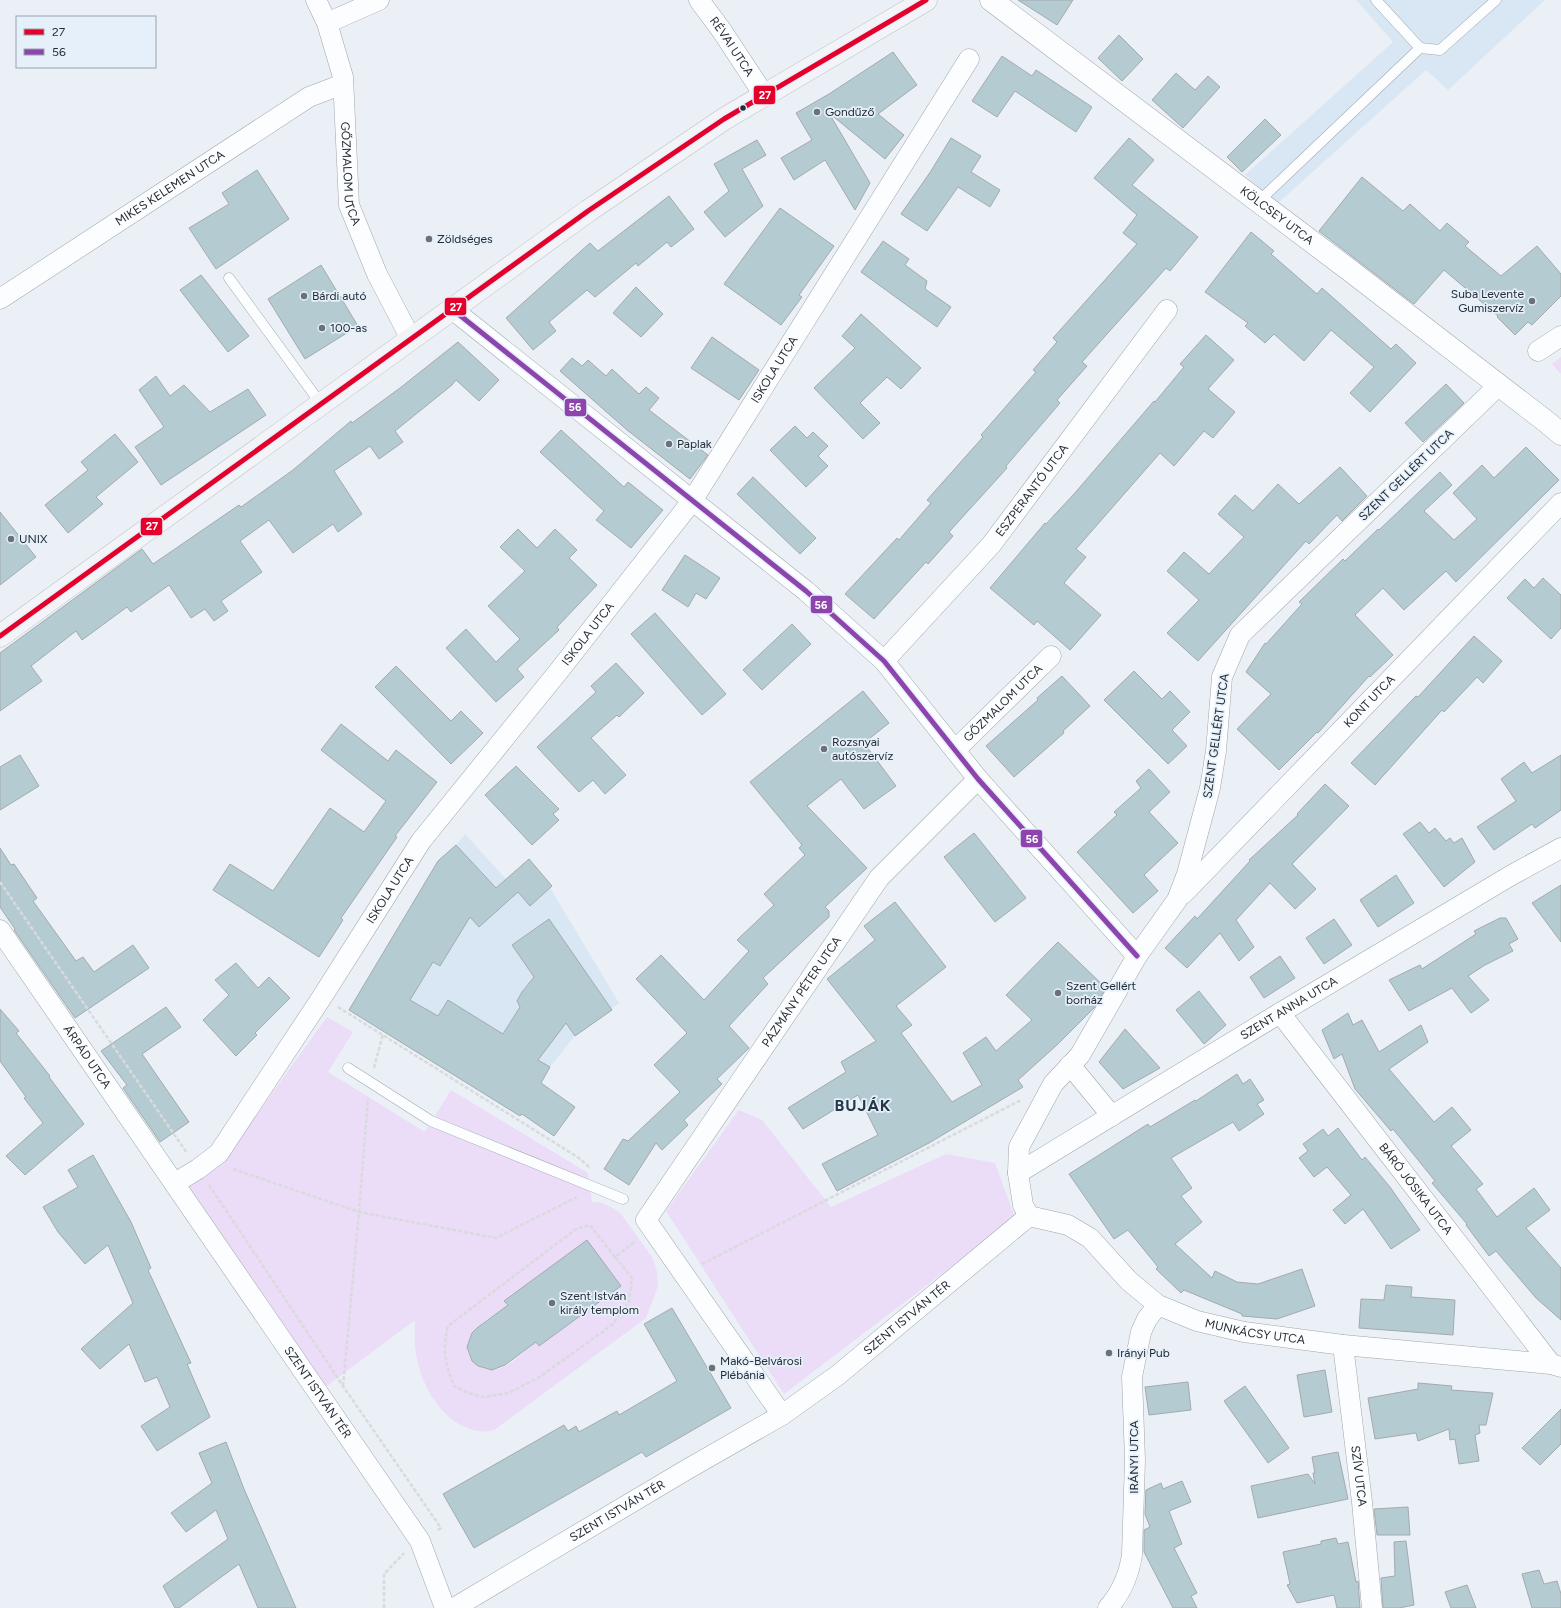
<svg xmlns="http://www.w3.org/2000/svg" width="1561" height="1608" font-family="Figtree,sans-serif">
<style>
.built{fill:#d9e7f4}
.green{fill:#ebdcf7;fill-rule:evenodd}
.building{fill:#b5cbd2;stroke:#a2aaae}
.lines{fill:none;stroke-linecap:round;stroke-linejoin:round}
.service-casing{stroke:#a0a6ac;stroke-width:11}
.minor-casing{stroke:#a0a6ac;stroke-width:21}
.secondary-casing{stroke:#a0a6ac;stroke-width:23}
.primary-casing{stroke:#bcc0c8;stroke-width:23}
.path{stroke:#d8dbdc;stroke-width:2.5;stroke-dasharray:4 2;stroke-linecap:butt}
.service{stroke:#fcfdfe;stroke-width:10}
.minor{stroke:#fcfdfe;stroke-width:20}
.secondary{stroke:#fcfdfe;stroke-width:22}
.primary{stroke:#f2f4f8;stroke-width:22}
.bus-1-casing{stroke:#e5f0fb;stroke-width:8}
.bus-2-casing{stroke:#e5f0fb;stroke-width:8}
.bus-1{stroke:#e4002b;stroke-width:5}
.bus-2{stroke:#8e44ad;stroke-width:5}
.bus-dot{fill:#252c33;stroke:#e5f0fb;stroke-width:1.5}
.poi-dot{fill:#6a7177;stroke:#e5f0fb;stroke-width:1.5}
.labels{text-anchor:middle;stroke-width:3.5;stroke-linejoin:round;paint-order:stroke}
.street-label{font-size:12px;fill:#252c33;stroke:#e5f0fb}
.poi-label{font-size:12px;fill:#252c33;stroke:#e5f0fb;text-anchor:start}
.district-label{font-size:16px;font-weight:bold;letter-spacing:1px;fill:#283746;stroke:#e5f0fb}
.line-badge{stroke:#e5f0fb;stroke-width:1.5}
.badge-label{font-size:11px;text-anchor:middle;font-weight:bold;fill:#fff}
</style>
<rect width="100%" height="100%" fill="#eaf0f6"/>
<g class="built">
<polygon points="1356,0 1545,0 1448,90 1426,70 1277,204 1245,175 1393,42"/>
<polygon points="465,834 506,879 521,866 543,876 619,1003 575,1036 550,1067 520,1116 349,1010 438,861 456,845"/>
</g>
<g class="green">
<polygon points="1561,357 1561,374 1552,364"/>
<path d="M327,1017L353,1032L328,1072L425,1132L451,1090L588,1173L592,1202L602,1203L613,1208L621,1214L652,1257L657,1271L658,1286L646,1318L494,1430C489,1431 484,1432 479,1431C443,1426 421,1386 416,1353C414,1342 415,1331 415,1320L324,1388L186,1188L224,1160ZM587,1240L621,1286L539,1346L536,1342C526,1350 511,1365 499,1369C491,1371 481,1369 476,1364C449,1340 491,1317 508,1305L505,1301Z"/>
<polygon points="739,1110 762,1120 831,1207 946,1154 995,1163 1015,1218 784,1394 666,1211"/>
</g>
<g class="building">
<polygon points="1018,0 1073,0 1057,25"/>
<polygon points="1119,35 1143,59 1122,81 1098,58"/>
<polygon points="893,52 917,85 878,114 904,135 885,159 829,113 870,183 855,210 825,160 794,180 781,158 812,140 796,113 829,94"/>
<polygon points="1002,56 1032,76 1036,70 1092,107 1076,132 1015,91 997,117 972,101"/>
<polygon points="1176,73 1195,90 1208,76 1220,87 1183,128 1152,100"/>
<polygon points="1265,119 1281,135 1242,172 1227,157"/>
<polygon points="951,138 981,156 971,172 1000,190 990,207 958,187 927,231 901,214 931,171"/>
<polygon points="1129,138 1154,160 1132,185 1198,237 1170,271 1166,268 1082,362 1087,366 1057,400 1060,403 1006,466 1007,468 949,532 953,536 928,564 926,562 874,619 845,594 897,538 899,540 931,503 927,500 983,437 981,435 1036,372 1033,370 1057,342 1053,338 1137,244 1123,233 1137,215 1094,178"/>
<polygon points="757,140 766,155 742,169 763,206 725,237 704,212 729,191 714,164"/>
<polygon points="257,170 289,219 216,269 189,228 229,204 222,193"/>
<polygon points="1362,177 1403,211 1410,204 1440,231 1447,223 1469,242 1465,246 1501,276 1537,246 1561,274 1561,296 1532,325 1528,322 1515,335 1497,317 1498,316 1444,270 1414,304 1319,231"/>
<polygon points="669,196 694,229 671,247 667,242 638,266 636,263 595,297 587,290 549,322 556,331 533,350 506,318 590,243 598,251"/>
<polygon points="780,208 834,246 799,295 802,297 781,325 724,284"/>
<polygon points="1251,232 1274,251 1271,254 1317,294 1322,288 1391,349 1396,344 1416,363 1370,412 1350,393 1374,367 1331,330 1304,361 1274,334 1265,343 1245,326 1248,323 1205,292"/>
<polygon points="883,241 909,259 905,265 927,281 925,289 951,307 937,327 861,272"/>
<polygon points="321,265 358,326 305,359 268,299"/>
<polygon points="201,275 249,336 228,352 180,290"/>
<polygon points="636,287 663,314 641,337 613,313"/>
<polygon points="861,314 921,368 901,389 887,377 860,403 880,423 863,439 814,388 855,348 842,336"/>
<polygon points="1206,335 1234,360 1208,389 1235,412 1213,438 1204,431 1174,466 1160,453 1076,549 1086,557 1064,583 1101,615 1070,650 1037,621 1034,625 990,588 1045,523 1046,524 1074,494 1154,401 1155,402 1184,367 1180,364"/>
<polygon points="712,337 759,370 739,400 691,368"/>
<polygon points="458,342 499,380 479,401 456,380 452,385 395,431 403,442 379,459 370,446 334,471 362,514 338,532 333,524 293,553 269,520 240,541 262,572 221,601 228,611 214,621 205,609 191,618 169,585 131,612 127,607 82,640 76,631 31,666 42,681 0,711 0,653 142,549 153,564 239,505 241,507 293,470 351,421 352,423 400,388"/>
<polygon points="572,358 582,366 588,360 606,376 612,369 639,394 646,387 659,398 649,410 708,455 690,479 627,430 560,371"/>
<polygon points="156,376 170,396 184,385 210,412 248,389 266,415 161,485 135,447 164,427 139,390"/>
<polygon points="1446,384 1464,403 1423,442 1405,423"/>
<polygon points="795,426 807,438 813,432 828,446 818,456 828,466 806,487 770,450"/>
<polygon points="561,430 624,487 628,482 663,510 631,548 596,520 604,511 540,452"/>
<polygon points="115,434 138,462 96,497 103,504 68,533 45,505 88,470 81,462"/>
<polygon points="1526,447 1559,480 1456,582 1446,571 1404,610 1383,588 1355,615 1393,655 1370,677 1369,676 1318,733 1317,732 1279,770 1237,729 1271,694 1246,672 1265,643 1266,644 1302,604 1299,602 1343,559 1345,561 1378,529 1379,530 1440,472 1452,485 1424,511 1454,540 1477,519 1453,493 1482,465 1494,478"/>
<polygon points="1340,467 1367,496 1342,521 1337,515 1309,544 1306,541 1198,661 1167,633 1199,600 1167,571 1184,552 1209,574 1244,537 1218,514 1235,495 1253,511 1278,484 1299,504"/>
<polygon points="753,477 816,538 800,554 737,494"/>
<polygon points="0,512 36,557 0,585"/>
<polygon points="518,529 537,548 555,529 577,550 569,558 597,585 557,627 559,630 517,669 524,677 496,702 446,648 466,629 496,662 520,639 488,606 525,571 500,547"/>
<polygon points="685,555 720,578 706,599 696,593 688,607 662,590"/>
<polygon points="1543,578 1561,595 1561,628 1551,639 1507,598 1525,579 1534,588"/>
<polygon points="655,613 726,694 702,715 631,634"/>
<polygon points="792,624 811,644 762,690 743,670"/>
<polygon points="1474,636 1502,661 1483,683 1477,677 1444,712 1442,710 1375,785 1351,763 1416,696 1418,697"/>
<polygon points="616,663 644,693 619,717 617,715 591,738 626,775 605,794 593,780 579,792 537,747 596,692 591,686"/>
<polygon points="396,666 451,721 461,711 483,733 451,764 375,687"/>
<polygon points="1134,671 1162,699 1170,691 1190,712 1172,730 1187,746 1168,764 1104,700"/>
<polygon points="1062,676 1090,706 1063,731 1064,733 1014,777 986,746 1038,700 1037,698"/>
<polygon points="863,691 889,723 864,743 896,786 864,809 841,779 807,806 867,868 825,907 829,911 829,917 763,978 768,984 729,1026 749,1048 717,1079 722,1084 684,1120 688,1125 662,1150 656,1143 629,1185 604,1169 623,1139 628,1141 680,1092 654,1065 687,1033 636,979 661,955 704,1000 749,951 737,940 774,905 764,894 805,855 799,848 802,845 750,782"/>
<polygon points="341,724 388,761 396,750 437,782 395,836 397,837 341,918 343,920 319,957 213,890 230,864 273,891 330,808 364,832 386,801 321,750"/>
<polygon points="20,755 39,786 0,810 0,767"/>
<polygon points="1561,755 1561,810 1535,828 1532,824 1494,850 1477,827 1516,801 1501,779 1524,762 1532,773"/>
<polygon points="516,766 559,809 553,814 559,820 532,845 485,795"/>
<polygon points="1149,769 1170,792 1149,812 1178,843 1144,875 1158,891 1133,913 1077,852 1117,815 1114,812 1141,788 1136,781"/>
<polygon points="1325,784 1349,806 1292,864 1316,889 1295,909 1270,883 1236,920 1254,947 1239,961 1220,933 1187,968 1165,948 1195,916 1197,919 1250,861 1249,860 1298,815 1297,814"/>
<polygon points="1420,822 1429,833 1435,828 1446,841 1450,838 1454,843 1462,838 1475,862 1444,887 1403,834"/>
<polygon points="974,833 1026,898 995,922 944,857"/>
<polygon points="456,845 496,888 529,859 552,886 530,906 518,892 479,927 470,917 440,966 433,962 410,1000 438,1016 448,1000 503,1034 520,1007 517,1001 522,992 534,977 512,945 549,919 612,1010 575,1036 566,1023 538,1060 550,1067 541,1083 575,1107 554,1136 522,1114 520,1116 349,1010 438,861"/>
<polygon points="0,848 11,865 14,864 37,898 33,901 76,961 83,957 94,972 133,945 149,968 75,1018 14,930 15,929 0,907"/>
<polygon points="1396,875 1414,903 1378,927 1360,900"/>
<polygon points="1561,885 1561,942 1532,903"/>
<polygon points="895,902 946,967 896,1006 912,1025 901,1033 952,1102 982,1085 963,1053 986,1037 996,1051 1032,1020 1006,995 1058,942 1106,988 1094,1008 1058,1044 1018,1080 1023,1087 929,1143 837,1191 822,1164 878,1135 858,1095 803,1129 788,1108 846,1072 841,1062 876,1041 827,979 875,940 864,926"/>
<polygon points="1500,918 1506,918 1518,939 1509,944 1513,951 1485,965 1468,976 1489,1000 1471,1013 1452,988 1409,1011 1389,980 1420,965 1422,969 1476,934 1474,931"/>
<polygon points="1334,919 1352,945 1324,964 1306,938"/>
<polygon points="1280,956 1295,978 1264,998 1250,977"/>
<polygon points="236,963 258,988 269,977 290,998 255,1033 257,1035 236,1056 203,1020 229,995 215,980"/>
<polygon points="1199,991 1226,1025 1204,1044 1176,1010"/>
<polygon points="166,1007 181,1027 142,1054 189,1122 160,1142 123,1088 127,1085 101,1051"/>
<polygon points="0,1009 19,1031 16,1033 50,1076 49,1077 84,1124 25,1175 6,1156 43,1123 24,1098 26,1097 0,1061"/>
<polygon points="1348,1013 1353,1025 1362,1020 1379,1052 1421,1025 1428,1042 1389,1069 1434,1122 1452,1107 1471,1130 1451,1146 1483,1184 1476,1189 1497,1217 1534,1188 1550,1210 1526,1228 1561,1268 1561,1320 1536,1298 1496,1251 1489,1256 1466,1225 1467,1224 1432,1183 1435,1181 1393,1129 1391,1131 1355,1089 1342,1054 1334,1059 1322,1030"/>
<polygon points="1125,1029 1160,1068 1123,1089 1099,1062"/>
<polygon points="1237,1074 1243,1084 1250,1079 1264,1100 1257,1104 1264,1114 1239,1131 1233,1122 1171,1158 1192,1188 1181,1196 1202,1222 1175,1244 1212,1278 1215,1271 1237,1282 1258,1284 1302,1269 1315,1306 1277,1319 1242,1316 1242,1314 1184,1290 1181,1293 1156,1269 1158,1267 1128,1230 1114,1239 1069,1174 1148,1124 1150,1127 1195,1100 1196,1101"/>
<polygon points="1338,1128 1362,1160 1365,1157 1390,1187 1420,1230 1391,1249 1363,1209 1345,1224 1333,1210 1351,1195 1327,1167 1314,1177 1299,1158 1308,1151 1303,1144 1323,1129 1328,1136"/>
<polygon points="93,1155 131,1222 151,1268 148,1270 191,1363 187,1364 210,1417 157,1451 141,1426 170,1407 157,1377 145,1382 129,1344 100,1369 81,1349 133,1303 108,1245 85,1264 58,1232 43,1207 78,1187 68,1170"/>
<polygon points="587,1240 621,1286 539,1346 536,1342 505,1365 492,1370 478,1366 472,1361 467,1347 472,1333 477,1328 508,1305 504,1301"/>
<polygon points="1386,1285 1412,1287 1411,1297 1455,1300 1453,1335 1359,1328 1361,1299 1384,1300"/>
<polygon points="672,1308 731,1408 646,1457 642,1452 474,1548 443,1494 564,1425 568,1431 576,1426 579,1432 617,1411 619,1415 677,1381 644,1324"/>
<polygon points="1325,1370 1332,1412 1304,1417 1297,1375"/>
<polygon points="1188,1382 1191,1410 1149,1415 1145,1387"/>
<polygon points="1418,1383 1452,1386 1451,1390 1493,1393 1486,1425 1479,1425 1480,1433 1475,1435 1479,1461 1459,1464 1455,1439 1450,1440 1449,1429 1418,1441 1416,1433 1375,1439 1368,1398 1418,1389"/>
<polygon points="1245,1386 1289,1448 1268,1463 1224,1401"/>
<polygon points="1561,1409 1561,1444 1540,1465 1522,1448"/>
<polygon points="226,1442 244,1489 296,1608 258,1608 239,1564 179,1608 175,1608 163,1586 228,1539 216,1510 186,1532 171,1513 212,1483 199,1453"/>
<polygon points="1338,1452 1348,1499 1258,1518 1251,1486 1308,1474 1315,1484 1313,1473 1315,1473 1312,1457"/>
<polygon points="1182,1481 1191,1502 1169,1511 1182,1544 1174,1548 1197,1593 1191,1596 1197,1608 1173,1608 1144,1552 1144,1530 1150,1527 1145,1514 1146,1490 1161,1483 1163,1489"/>
<polygon points="1408,1507 1410,1535 1377,1535 1374,1509"/>
<polygon points="1336,1538 1338,1544 1348,1542 1356,1582 1358,1581 1360,1608 1337,1608 1334,1595 1297,1603 1287,1585 1290,1584 1283,1552 1321,1544 1321,1541"/>
<polygon points="1406,1541 1414,1605 1399,1608 1383,1608 1381,1578 1395,1576 1394,1542"/>
<polygon points="1539,1570 1544,1584 1557,1581 1561,1594 1561,1608 1532,1608 1522,1574"/>
<polygon points="1467,1585 1476,1608 1451,1608 1445,1592"/>
</g>
<g class="lines">
<g class="service-casing">
<g id="service">
<polyline points="1420,48 1440,50 1496,0"/>
<polyline points="1258,202 1420,48 1376,0"/>
<polyline points="229,278 321,404"/>
<polyline points="348,1068 431,1121 623,1199"/>
</g>
</g>
<g class="minor-casing">
<g id="minor">
<path id="s1" d="M316,0L327,23L343,77L349,205L377,274L411,339"/>
<path id="s2" d="M699,0L722,31L764,95"/>
<polyline points="327,23 379,0"/>
<path id="s3" d="M0,299L309,97L343,84"/>
<polyline points="452,309 806,591 884,661 978,779 1137,956"/>
<polyline points="1538,351 1561,336"/>
<path id="s4" d="M1499,385L1240,635L1222,677L1216,751L1210,788L1187,874L1177,900L1137,956L1080,1055L1053,1084L1019,1147L1018,1173L1023,1205L1029,1216L1068,1225L1090,1238L1129,1281L1158,1305L1197,1321L1244,1332L1343,1345L1551,1364L1561,1367"/>
<path id="s5" d="M884,661L991,545L1167,310"/>
<path id="s6" d="M955,750L1051,656"/>
<path id="s7" d="M1183,894L1561,503"/>
<path id="s8" d="M0,930L420,1541L445,1608"/>
<path id="s9" d="M1280,1013L1551,1364"/>
<polyline points="1070,1065 1112,1116"/>
<path id="s10" d="M1018,1173L1280,1013L1510,876L1561,848"/>
<path id="s11" d="M175,1183L198,1169L219,1153L322,997L421,841L558,672L692,501L969,59"/>
<path id="s12" d="M1343,1345L1362,1502L1372,1608"/>
<path id="s13" d="M782,1415L646,1220L879,878L978,779"/>
<path id="s14" d="M454,1608L686,1470L782,1415L838,1375L1029,1216"/>
<path d="M1108,1608C1122,1592 1129,1575 1132,1555L1135,1460L1132,1377L1141,1332L1147,1319L1158,1305"/>
</g>
</g>
<g class="secondary-casing">
<g id="secondary">
<path id="s15" d="M991,0L1352,272L1548,423L1561,434"/>
</g>
</g>
<g class="primary-casing">
<polyline id="primary" points="0,636 588,211 724,119 926,0"/>
</g>
<g class="path">
<polyline points="0,882 187,1153"/>
<polyline points="338,1007 579,1158 590,1168"/>
<polyline points="374,1068 383,1034"/>
<polyline points="233,1169 359,1212 496,1238 577,1197"/>
<polyline points="209,1185 343,1386 441,1528 436,1531"/>
<path d="M615,1257L632,1278L629,1302L612,1325L538,1378L508,1393L483,1397L466,1392L454,1386C445,1362 442,1351 448,1326L576,1229L590,1225L615,1257L636,1241"/>
<polyline points="702,1264 1021,1100"/>
<polyline points="343,1386 359,1212 368,1098"/>
<polyline points="384,1608 384,1574 404,1553"/>
</g>
<use href="#service" class="service"/>
<use href="#minor" class="minor"/>
<use href="#secondary" class="secondary"/>
<use href="#primary" class="primary"/>
<g class="bus-1-casing">
<polyline id="bus-1" points="0,636 588,211 724,119 926,0"/>
</g>
<g class="bus-2-casing">
<polyline id="bus-2" points="452,309 806,591 884,661 978,779 1137,956"/>
</g>
<use href="#bus-1" class="bus-1"/>
<use href="#bus-2" class="bus-2"/>
</g>
<circle class="bus-dot" cx="743" cy="108" r="3.5"/>
<g class="poi-dot">
<circle cx="817" cy="112" r="4"/>
<circle cx="429" cy="239" r="4"/>
<circle cx="304" cy="296" r="4"/>
<circle cx="1532" cy="301" r="4"/>
<circle cx="322" cy="328" r="4"/>
<circle cx="669" cy="444" r="4"/>
<circle cx="11" cy="539" r="4"/>
<circle cx="824" cy="749" r="4"/>
<circle cx="1058" cy="993" r="4"/>
<circle cx="552" cy="1303" r="4"/>
<circle cx="1109" cy="1353" r="4"/>
<circle cx="712" cy="1368" r="4"/>
</g>
<g class="labels">
<g class="street-label">
<text dy="4" stroke="none"><textPath href="#s2" startOffset="57">RÉVAI UTCA</textPath></text>
<text dy="4" stroke="none"><textPath href="#s1" startOffset="179">GŐZMALOM UTCA</textPath></text>
<text dy="4" stroke="none"><textPath href="#s3" startOffset="203">MIKES KELEMEN UTCA</textPath></text>
<text dy="4" stroke="none"><textPath href="#s15" startOffset="358">KÖLCSEY UTCA</textPath></text>
<text dy="4" stroke="none"><textPath href="#s11" startOffset="1015">ISKOLA UTCA</textPath></text>
<text transform="translate(1406 475) rotate(-44)" y="4">SZENT GELLÉRT UTCA</text>
<text dy="4" stroke="none"><textPath href="#s5" startOffset="226">ESZPERANTÓ UTCA</textPath></text>
<text dy="4" stroke="none"><textPath href="#s11" startOffset="691">ISKOLA UTCA</textPath></text>
<text dy="4" stroke="none"><textPath href="#s7" startOffset="268">KONT UTCA</textPath></text>
<text dy="4" stroke="none"><textPath href="#s6" startOffset="67">GŐZMALOM UTCA</textPath></text>
<text transform="translate(1216 736) rotate(-82)" y="4">SZENT GELLÉRT UTCA</text>
<text dy="4" stroke="none"><textPath href="#s11" startOffset="367">ISKOLA UTCA</textPath></text>
<text dy="4" stroke="none"><textPath href="#s13" startOffset="514">PÁZMÁNY PÉTER UTCA</textPath></text>
<text dy="4" stroke="none"><textPath href="#s10" startOffset="317">SZENT ANNA UTCA</textPath></text>
<text dy="4" stroke="none"><textPath href="#s8" startOffset="154">ÁRPÁD UTCA</textPath></text>
<text dy="4" stroke="none"><textPath href="#s9" startOffset="222">BÁRÓ JÓSIKA UTCA</textPath></text>
<text dy="4" stroke="none"><textPath href="#s14" startOffset="539">SZENT ISTVÁN TÉR</textPath></text>
<text dy="4" stroke="none"><textPath href="#s4" startOffset="1262">MUNKÁCSY UTCA</textPath></text>
<text dy="4" stroke="none"><textPath href="#s8" startOffset="561">SZENT ISTVÁN TÉR</textPath></text>
<text transform="translate(1134 1457) rotate(-90)" y="4">IRÁNYI UTCA</text>
<text dy="4" stroke="none"><textPath href="#s12" startOffset="132">SZÍV UTCA</textPath></text>
<text dy="4" stroke="none"><textPath href="#s14" startOffset="190">SZENT ISTVÁN TÉR</textPath></text>
</g>
<g class="poi-label">
<text x="825" y="116">Gondűző</text>
<text x="437" y="243">Zöldséges</text>
<text x="1524" y="298" text-anchor="end">Suba Levente<tspan x="1524" dy="14">Gumiszervíz</tspan></text>
<text x="312" y="300">Bárdi autó</text>
<text x="330" y="332">100-as</text>
<text x="677" y="448">Paplak</text>
<text x="19" y="543">UNIX</text>
<text x="832" y="746">Rozsnyai<tspan x="832" dy="14">autószervíz</tspan></text>
<text x="1066" y="990">Szent Gellért<tspan x="1066" dy="14">borház</tspan></text>
<text x="560" y="1300">Szent István<tspan x="560" dy="14">király templom</tspan></text>
<text x="1117" y="1357">Irányi Pub</text>
<text x="720" y="1365">Makó-Belvárosi<tspan x="720" dy="14">Plébánia</tspan></text>
</g>
<g class="district-label">
<text x="863" y="1111">BUJÁK</text>
</g>
</g>
<g class="line-badge">
<rect x="753" y="85" width="23" height="20" rx="4" fill="#e4002b"/>
<rect x="444" y="297" width="23" height="19" rx="4" fill="#e4002b"/>
<rect x="564" y="398" width="23" height="19" rx="4" fill="#8e44ad"/>
<rect x="140" y="517" width="23" height="19" rx="4" fill="#e4002b"/>
<rect x="810" y="595" width="23" height="19" rx="4" fill="#8e44ad"/>
<rect x="1020" y="829" width="23" height="19" rx="4" fill="#8e44ad"/>
</g>
<g class="badge-label">
<text x="765" y="99">27</text>
<text x="456" y="311">27</text>
<text x="575" y="411">56</text>
<text x="152" y="530">27</text>
<text x="821" y="609">56</text>
<text x="1032" y="843">56</text>
</g>
<rect x="16" y="16" width="140" height="52" fill="#e5f0fb" stroke="#98a2ab"/>
<rect x="24" y="29" width="20" height="6" fill="#e4002b" stroke="#98a2ab"/>
<text x="52" y="36" font-size="12" fill="#252c33">27</text>
<rect x="24" y="49" width="20" height="6" fill="#8e44ad" stroke="#98a2ab"/>
<text x="52" y="56" font-size="12" fill="#252c33">56</text>
</svg>
